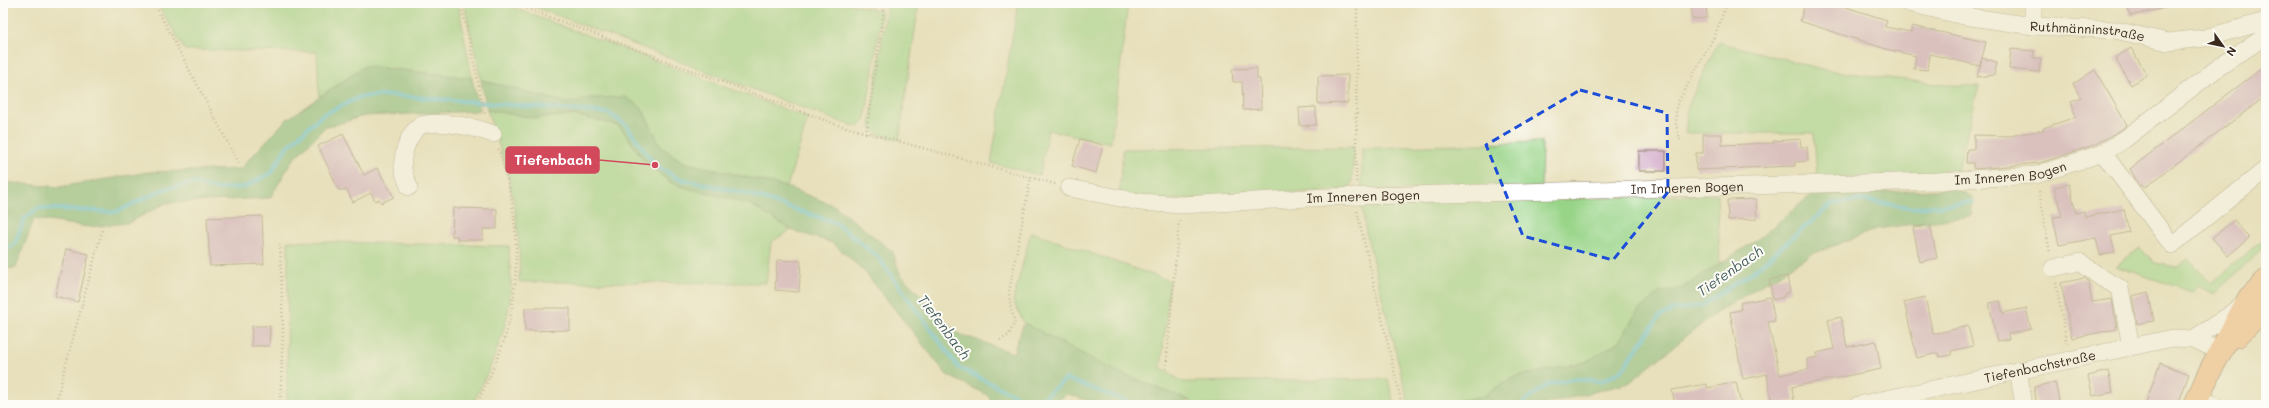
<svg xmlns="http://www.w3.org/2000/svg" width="2269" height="408" font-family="Mali,sans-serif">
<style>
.green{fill:#98d488;stroke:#6a7f53}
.forest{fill:#7ab674;stroke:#5a7049}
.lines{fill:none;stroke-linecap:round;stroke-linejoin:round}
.stream{stroke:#56bed3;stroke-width:4.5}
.building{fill:#cb9cc2}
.minor-casing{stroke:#92856d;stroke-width:18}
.major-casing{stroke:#92856d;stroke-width:24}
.path{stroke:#92856d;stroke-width:2.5;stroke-dasharray:1 3;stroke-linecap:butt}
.minor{stroke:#fff;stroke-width:17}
.major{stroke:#f9bc8a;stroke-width:22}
.marked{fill:none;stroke:#1d4ed8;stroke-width:3;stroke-dasharray:8 5;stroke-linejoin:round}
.labels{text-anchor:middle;stroke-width:4;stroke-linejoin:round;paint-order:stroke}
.street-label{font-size:13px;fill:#3b2a1e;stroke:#fdfcf7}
.water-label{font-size:14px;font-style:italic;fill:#445e5d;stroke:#fdfcf7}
.leader{fill:none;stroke:#d1495b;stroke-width:1.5}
.callout-dot{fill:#d1495b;stroke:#fdfcf7;stroke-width:1.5}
.callout{fill:#d1495b;stroke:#d1495b;stroke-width:1.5}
.callout-label{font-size:14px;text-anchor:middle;font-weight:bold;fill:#fff}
</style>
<rect width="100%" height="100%" fill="#fdfcf7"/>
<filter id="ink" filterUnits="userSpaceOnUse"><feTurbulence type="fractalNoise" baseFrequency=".025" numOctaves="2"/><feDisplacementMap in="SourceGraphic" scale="8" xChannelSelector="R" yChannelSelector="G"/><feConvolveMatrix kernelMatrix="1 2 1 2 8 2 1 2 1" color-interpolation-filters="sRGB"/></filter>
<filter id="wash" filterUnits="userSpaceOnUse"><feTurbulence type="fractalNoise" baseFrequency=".012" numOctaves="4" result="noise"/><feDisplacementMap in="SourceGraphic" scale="16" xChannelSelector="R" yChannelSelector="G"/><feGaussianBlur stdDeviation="0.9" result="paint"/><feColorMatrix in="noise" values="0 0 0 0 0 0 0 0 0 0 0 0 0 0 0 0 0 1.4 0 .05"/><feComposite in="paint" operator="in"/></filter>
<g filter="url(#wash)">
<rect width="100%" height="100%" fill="#e8e0bc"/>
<g class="green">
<polygon points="157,3 458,3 472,78 365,66 319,97 317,52 185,50"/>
<polygon points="464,3 501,3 808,118 787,187 683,162 661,147 641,107 590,98 568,103 481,80"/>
<polygon points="524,3 847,3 882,11 865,121 858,127 832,119"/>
<polygon points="887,3 919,3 899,140 877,134 870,125"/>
<polygon points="1018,3 1128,3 1111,143 1048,130 1040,175 991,163"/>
<polygon points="1718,42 1826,70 1945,85 1979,86 1956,176 1817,178 1814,133 1685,133 1688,106"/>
<path d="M487,110L535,118L574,115L620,126L646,163L673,184L750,204L791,230L771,242L766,283L519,282C522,218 508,169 487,110Z"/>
<polygon points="1542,142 1541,188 1365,190 1361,184 1362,148"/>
<polygon points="1354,147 1352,183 1346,190 1162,200 1119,194 1123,149"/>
<polygon points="1717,194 1720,264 1682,288 1659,293 1637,312 1620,341 1586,362 1511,378 1483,397 1428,405 1409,405 1366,233 1361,202 1571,199"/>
<polygon points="1031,232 1170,281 1161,368 1183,382 1388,379 1394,405 1198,405 1113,370 1024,323 1013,301"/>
<polygon points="2266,237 2266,245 2214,294 2198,285 2192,292 2115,266 2140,248 2155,263 2177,267 2188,259 2211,283"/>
<path d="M288,241L509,246C509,259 511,271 511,283C510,327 491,367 472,405H287Z"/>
</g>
<g class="forest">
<polygon points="365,66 472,78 480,111 364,116 324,128 292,161 270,198 166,203 128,223 89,227 34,219 16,268 3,269 3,182 59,187 148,172 240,169 286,120"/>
<polygon points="481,80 568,103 590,98 625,97 641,107 661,147 683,162 787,187 835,206 893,252 900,274 957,333 1013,353 1024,323 1113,370 1189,400 1181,405 1102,405 1067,394 1051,405 992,405 989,396 947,375 864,271 833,243 791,230 750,204 673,184 646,163 620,126 574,115 535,118 487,110"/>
<polygon points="1956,189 1973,197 1971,216 1877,229 1810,255 1713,315 1629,383 1542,405 1428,405 1482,397 1511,378 1586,362 1620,341 1637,312 1659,293 1682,288 1758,239 1811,195"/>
</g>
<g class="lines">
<g class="stream">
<polyline points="3,251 15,244 24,219 38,208 116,212 164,189 194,183 216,189 245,187 271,173 286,148 322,115 360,97 389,95 608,113 626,125 655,165 677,178 745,193 836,223 878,257 959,368 1035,405 1066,379 1137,405"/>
<polyline points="1520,405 1547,385 1572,379 1602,381 1622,370 1659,317 1673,310 1701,306 1751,273 1832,204 1863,200 1914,208 1973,202"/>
</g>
</g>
<g id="blocks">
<g class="building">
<polygon points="1691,3 1706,3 1707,18 1692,19"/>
<polygon points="1805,3 1833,3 1887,20 1885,27 1911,32 1912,26 1986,42 1980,66 1930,54 1928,70 1914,69 1916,56 1886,49 1800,21"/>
<polygon points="2127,3 2165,3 2165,8 2130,16"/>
<polygon points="2131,48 2147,75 2131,85 2115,58"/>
<polygon points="2011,49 2034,51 2033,58 2041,58 2039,72 2009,69"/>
<polygon points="1982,58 1997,62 1994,75 1977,77"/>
<polygon points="2266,65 2266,96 2144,188 2142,185 2140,186 2130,169"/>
<polygon points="1257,68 1257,79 1260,79 1261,109 1243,110 1242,82 1233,82 1232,69"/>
<polygon points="2095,70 2127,125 2119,131 2094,145 2040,163 1976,169 1973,168 1973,163 1966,163 1967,149 1974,149 1974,135 2009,136 2044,130 2043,128 2076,117 2071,102 2081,98 2073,84"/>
<polygon points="1348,75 1348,103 1318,104 1318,76"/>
<polygon points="1316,107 1316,125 1300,126 1299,108"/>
<polygon points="343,134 364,175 377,168 394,197 381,203 379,199 375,201 371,193 353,202 347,190 339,190 318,146"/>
<polygon points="1703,134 1722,134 1722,145 1774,143 1773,141 1800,139 1801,147 1807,147 1808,161 1795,162 1795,166 1696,170 1696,153 1703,153"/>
<polygon points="1080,139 1103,145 1096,173 1072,166"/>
<rect x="1639" y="151" width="27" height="20"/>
<polygon points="2069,184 2076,213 2084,211 2085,217 2124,209 2129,232 2111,236 2115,252 2100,255 2096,238 2059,245 2053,217 2062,216 2054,187"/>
<polygon points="1756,199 1757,219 1728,220 1727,200"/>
<polygon points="453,208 497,209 497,229 483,229 483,240 457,240 458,236 452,236"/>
<polygon points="262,216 264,264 210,266 207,218"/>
<polygon points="2234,220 2249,238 2228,256 2212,238"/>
<polygon points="1930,224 1937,258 1920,262 1913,228"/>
<polygon points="66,249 89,254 78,302 55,296"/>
<polygon points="777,260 801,261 799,292 775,290"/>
<polygon points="1787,276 1790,292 1784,294 1784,297 1773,300 1769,280"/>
<polygon points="2085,278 2088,281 2092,302 2112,299 2117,329 2072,338 2061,283"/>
<polygon points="2148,292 2154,321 2137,324 2132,296"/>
<polygon points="1770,297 1775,321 1768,322 1780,375 1809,369 1807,359 1818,357 1817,353 1834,349 1828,320 1841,317 1847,347 1876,341 1881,369 1792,387 1794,401 1772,405 1767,374 1743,379 1730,312 1741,310 1740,303"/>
<polygon points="1925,297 1933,334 1968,326 1973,346 1951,351 1952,355 1939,357 1938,353 1917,358 1904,302"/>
<polygon points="2000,301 2003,313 2026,308 2031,329 2008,334 2009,339 1997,341 1989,303"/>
<polygon points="525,308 570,308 570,330 525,331"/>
<polygon points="252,326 270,326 269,346 251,346"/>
<polygon points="2160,363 2189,374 2178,405 2145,405"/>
<polygon points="2108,371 2113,392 2093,396 2088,376"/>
<polygon points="1736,382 1741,405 1675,405 1672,390 1707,384 1708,388"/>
<polygon points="2055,382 2060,405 2037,405 2034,387"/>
</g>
</g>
</g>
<g filter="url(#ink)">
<use href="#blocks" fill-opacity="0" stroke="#92856d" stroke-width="1"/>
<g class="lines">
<g class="minor-casing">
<g id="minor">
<path id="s1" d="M1908,3L1964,16L2033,26L2115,30L2168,42L2205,38L2266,21"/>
<polyline points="2033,26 2033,3"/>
<polyline points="2103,153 2172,245 2266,169"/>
<path d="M409,187C407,181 404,175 403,169C401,155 410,126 426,124C446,121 475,127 493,134"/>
<path id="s2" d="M1069,188L1140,202L1181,205L1327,197L1936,181L2036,175L2103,153L2125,139L2219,67L2266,36"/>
<polyline points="2053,268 2080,262 2100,277 2120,288 2131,347"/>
<polyline points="2193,339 2228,316 2245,302"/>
<polyline points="2018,370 2024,405"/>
<polyline points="2198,397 2213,405"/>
<path id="s3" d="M1858,405L2173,338L2193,339L2220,351"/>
</g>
</g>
<g class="major-casing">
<g id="major">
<polyline points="2237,336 2266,306"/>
<polyline points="2195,405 2209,373 2249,298 2266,281"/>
</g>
</g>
<g class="path">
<polyline points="154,3 239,164"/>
<polyline points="461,3 485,114"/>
<polyline points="512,3 838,125 1055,184"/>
<polyline points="866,134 885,3"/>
<polyline points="1680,140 1676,125 1676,106 1715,35 1727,3"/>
<polyline points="1356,182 1357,3"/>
<polyline points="2039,191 2050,253"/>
<polyline points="1357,211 1402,405"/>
<polyline points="2056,283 2067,345"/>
<polyline points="1000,340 1009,335 1015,321 1011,310 1009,292 1031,176"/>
<polyline points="1166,369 1179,221"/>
<polyline points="55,405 103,227"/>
<polyline points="280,405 283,332 280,242"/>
<path d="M476,405C485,387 494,368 501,349C523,291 520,207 498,148"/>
</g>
<use href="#minor" class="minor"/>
<use href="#major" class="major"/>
</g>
</g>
<path d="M0 0H2269V408H0ZM1580,90L1667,113L1668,192L1613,260L1523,236L1486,145Z" fill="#e8e0bc" fill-opacity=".55" fill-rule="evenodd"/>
<path class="marked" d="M1580,90L1667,113L1668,192L1613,260L1523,236L1486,145Z"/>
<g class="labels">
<g class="street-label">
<text dy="5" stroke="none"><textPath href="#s1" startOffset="182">Ruthmänninstraße</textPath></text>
<text dy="5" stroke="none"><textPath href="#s2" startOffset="944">Im Inneren Bogen</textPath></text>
<text dy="5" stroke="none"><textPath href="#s2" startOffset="620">Im Inneren Bogen</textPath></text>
<text dy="5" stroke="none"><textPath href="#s2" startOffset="296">Im Inneren Bogen</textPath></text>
<text dy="5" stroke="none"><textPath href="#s3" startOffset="186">Tiefenbachstraße</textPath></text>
</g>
<g class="water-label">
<text transform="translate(1730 271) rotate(-35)" y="5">Tiefenbach</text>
<text transform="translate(944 327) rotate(53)" y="5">Tiefenbach</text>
</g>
</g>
<path class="leader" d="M655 165L599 160"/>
<circle class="callout-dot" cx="655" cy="165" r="4"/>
<rect class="callout" x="506" y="147" width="93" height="26" rx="4"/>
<g class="callout-label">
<text x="553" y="165">Tiefenbach</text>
</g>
<rect width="2269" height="408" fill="none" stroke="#fdfcf7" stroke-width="16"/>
<g transform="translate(2223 46) rotate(123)" stroke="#fdfcf7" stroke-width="3" paint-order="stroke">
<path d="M0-3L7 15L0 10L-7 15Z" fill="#3b2a1e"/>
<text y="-6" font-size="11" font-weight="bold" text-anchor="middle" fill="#3b2a1e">N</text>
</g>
</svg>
